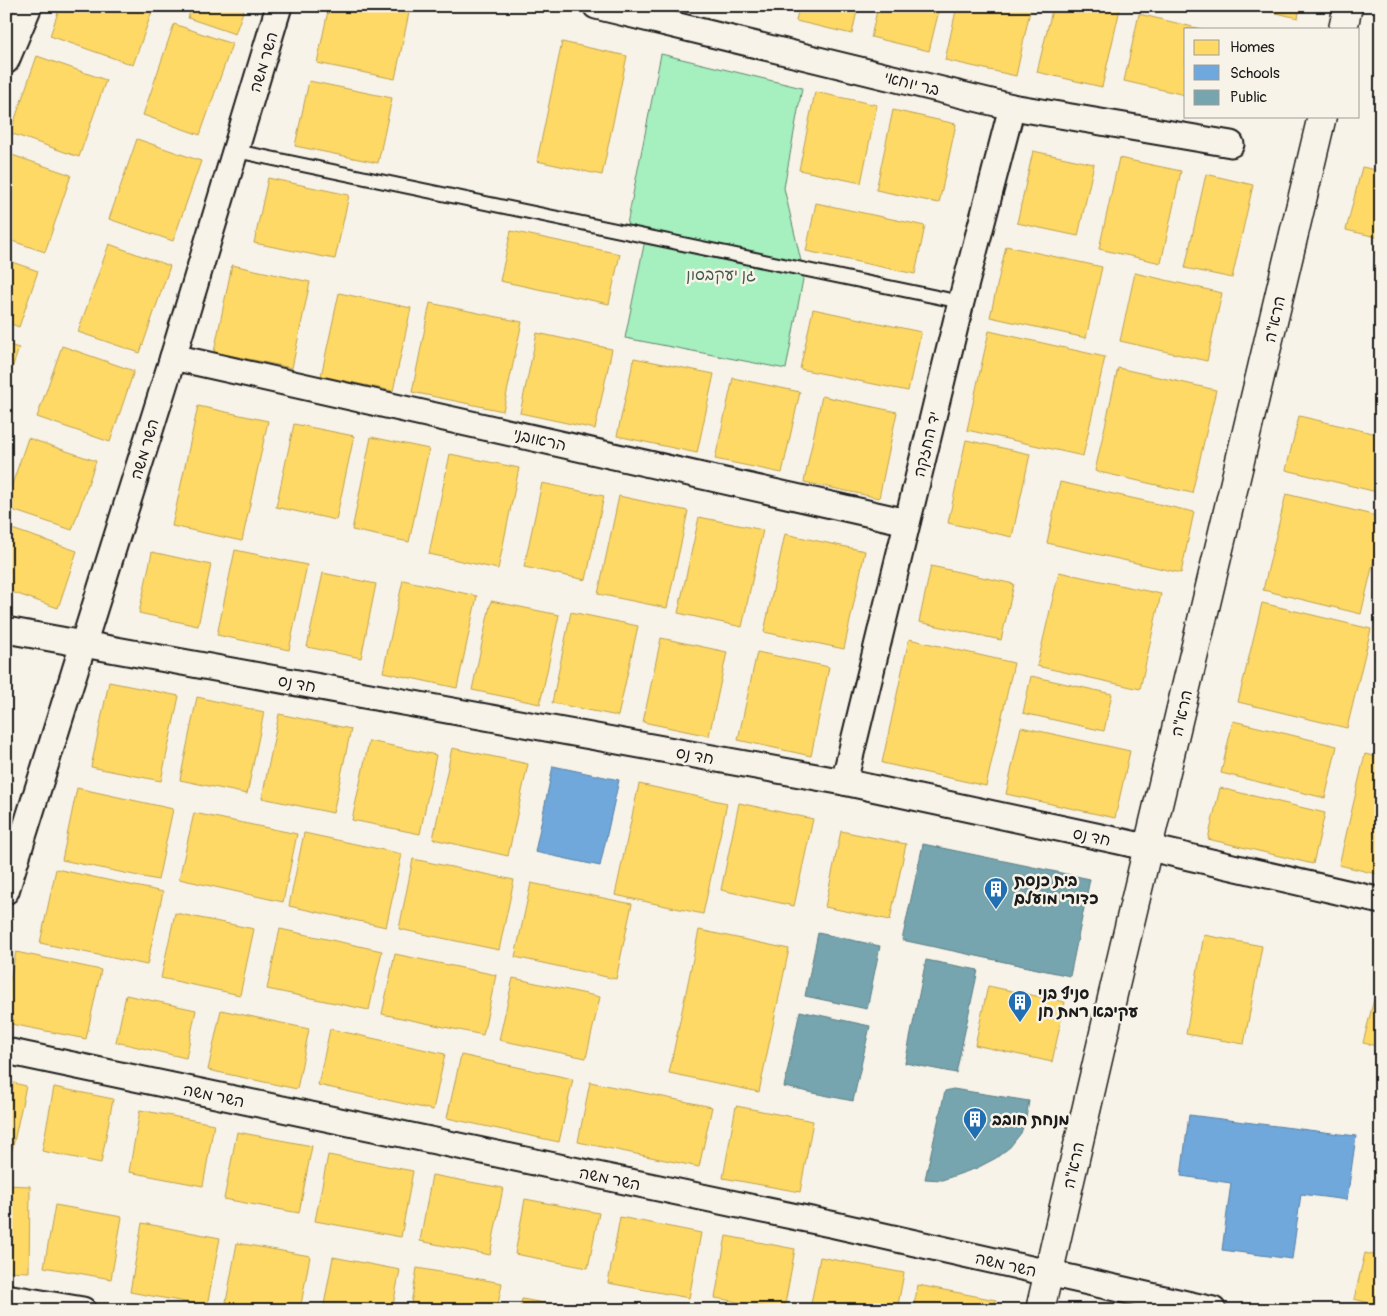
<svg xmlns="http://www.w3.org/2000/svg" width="1387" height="1316" font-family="Pangolin,'Playpen Sans Hebrew',sans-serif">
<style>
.green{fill:#a6efbe;stroke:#61866d}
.homes{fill:#ffd966;stroke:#bba050}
.schools{fill:#6fa8dc;stroke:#567ea2}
.public{fill:#76a5af;stroke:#5b7c83}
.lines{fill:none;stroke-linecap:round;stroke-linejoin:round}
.lane-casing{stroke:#1c1c1c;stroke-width:16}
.street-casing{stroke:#1c1c1c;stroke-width:29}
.secondary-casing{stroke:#1c1c1c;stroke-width:31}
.lane{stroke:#f7f3e8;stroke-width:12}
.street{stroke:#f7f3e8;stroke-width:25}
.secondary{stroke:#f7f3e8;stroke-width:28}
.labels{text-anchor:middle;stroke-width:5;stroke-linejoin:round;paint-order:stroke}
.street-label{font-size:16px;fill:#1c1c1c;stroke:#f7f3e8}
.park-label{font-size:16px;fill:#455b4d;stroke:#f7f3e8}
.poi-label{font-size:16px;font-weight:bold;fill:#1c1c1c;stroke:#f7f3e8;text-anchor:start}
</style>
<rect width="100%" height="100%" fill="#f7f3e8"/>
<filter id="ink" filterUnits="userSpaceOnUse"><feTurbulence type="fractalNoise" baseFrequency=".02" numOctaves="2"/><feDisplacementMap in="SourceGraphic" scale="10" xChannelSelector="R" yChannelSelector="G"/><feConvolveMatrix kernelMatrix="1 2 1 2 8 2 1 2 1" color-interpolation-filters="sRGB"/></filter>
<g filter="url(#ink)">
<polygon class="green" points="661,54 802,88 784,188 804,274 786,369 625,338 646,235 626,229"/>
<g class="homes">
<polygon points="60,6 154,6 133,65 50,36"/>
<polygon points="192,6 245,6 235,34 188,18"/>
<polygon points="329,6 401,6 410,8 395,79 317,63"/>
<polygon points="799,6 858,6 852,34 796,21"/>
<polygon points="878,6 940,6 929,51 871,37"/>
<polygon points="957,6 1031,6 1016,76 945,60"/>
<polygon points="1053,6 1105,6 1120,9 1102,87 1037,72"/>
<polygon points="1246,6 1300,6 1298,18"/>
<polygon points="1139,14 1201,29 1186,29 1185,95 1124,81"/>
<polygon points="174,24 232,44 200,135 143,115"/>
<polygon points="562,42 627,56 602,175 537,161"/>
<polygon points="37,56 106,80 79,157 10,133"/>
<polygon points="309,81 392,98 378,163 295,146"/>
<polygon points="815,92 877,105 861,183 799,170"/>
<polygon points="893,110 956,124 939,203 876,190"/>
<polygon points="1381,133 1381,152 1377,151"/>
<polygon points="137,139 201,161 173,241 109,219"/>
<polygon points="1033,151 1094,164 1078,236 1017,223"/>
<polygon points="9,154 71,175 45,252 6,239 6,161"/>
<polygon points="1119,158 1181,171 1161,263 1099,249"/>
<polygon points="1362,167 1381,171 1381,238 1346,230"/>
<polygon points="1206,174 1253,185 1232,278 1185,268"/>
<polygon points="268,178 349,195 335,259 254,243"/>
<polygon points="816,203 925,226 915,274 806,251"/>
<polygon points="511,231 620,254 609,304 500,281"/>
<polygon points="109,244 170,266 140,353 78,332"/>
<polygon points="1006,246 1102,267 1086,338 990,317"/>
<polygon points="6,260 38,271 19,327 6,322"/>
<polygon points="232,265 310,282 292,368 214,352"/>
<polygon points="1135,273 1222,293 1207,361 1120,341"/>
<polygon points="339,293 411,308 393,391 321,376"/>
<polygon points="430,303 522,322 503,411 412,392"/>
<polygon points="813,309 921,332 908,391 800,369"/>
<polygon points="989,331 1105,357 1083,456 967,430"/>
<polygon points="537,333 612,349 595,429 520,413"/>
<polygon points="6,344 19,348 6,386"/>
<polygon points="62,346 134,371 110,442 37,417"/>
<polygon points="634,358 714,374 697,453 617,436"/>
<polygon points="1118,368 1216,390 1192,493 1095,471"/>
<polygon points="733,378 800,392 782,473 715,459"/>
<polygon points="822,396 897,412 879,498 804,482"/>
<polygon points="198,406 268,421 242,541 172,526"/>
<polygon points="1299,416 1381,435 1381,493 1286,470"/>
<polygon points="294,424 354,436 336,520 276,507"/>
<polygon points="371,437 429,449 409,542 352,530"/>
<polygon points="28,438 96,461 72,530 6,508 6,502"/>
<polygon points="966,440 1030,454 1012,537 948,523"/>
<polygon points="450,454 519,468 498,569 429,554"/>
<polygon points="1060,482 1194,512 1181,573 1047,543"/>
<polygon points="542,483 604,496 586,580 524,567"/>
<polygon points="1286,494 1381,517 1381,530 1361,614 1263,590"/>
<polygon points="619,496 688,511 667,608 598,594"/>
<polygon points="699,517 763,530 742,627 678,613"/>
<polygon points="6,527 77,551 58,608 6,590"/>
<polygon points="785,534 865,551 844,649 764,632"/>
<polygon points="235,550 307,565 289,650 217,635"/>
<polygon points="152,552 211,565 198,626 139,613"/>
<polygon points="931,566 1014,584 1001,640 919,622"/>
<polygon points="1059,572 1161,594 1140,689 1037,666"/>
<polygon points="323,573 376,584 361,658 307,647"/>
<polygon points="403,580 477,596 457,688 383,672"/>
<polygon points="491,601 559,615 540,704 472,690"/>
<polygon points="1262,603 1371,629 1347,728 1238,702"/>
<polygon points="571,612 638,626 618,716 552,703"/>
<polygon points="661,638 727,652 709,736 643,722"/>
<polygon points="909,639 1014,663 986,786 882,763"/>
<polygon points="757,652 829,667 811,756 738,740"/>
<polygon points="6,664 13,666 6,695"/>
<polygon points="1031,676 1112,694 1104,731 1023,713"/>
<polygon points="109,682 179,696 161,781 91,767"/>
<polygon points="197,697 264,712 247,794 180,780"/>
<polygon points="279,714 351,729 333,813 262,798"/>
<polygon points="1233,721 1337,746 1325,798 1221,773"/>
<polygon points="1021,727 1130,751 1115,818 1006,794"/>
<polygon points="369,741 436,755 420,834 352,820"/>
<polygon points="452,748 528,764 508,856 433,839"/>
<polygon points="1365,754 1381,758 1381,875 1339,865"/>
<polygon points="639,784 727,803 703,914 615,895"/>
<polygon points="77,788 173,809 158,880 62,860"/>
<polygon points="1220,788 1325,813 1313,864 1208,839"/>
<polygon points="739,803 813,819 794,906 721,890"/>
<polygon points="194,813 297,834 283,902 179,879"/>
<polygon points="841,831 906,844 890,920 825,907"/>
<polygon points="304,833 402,854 386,927 289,906"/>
<polygon points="413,859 514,880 499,950 399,929"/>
<polygon points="56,869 163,892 147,965 40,943"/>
<polygon points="531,883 632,904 616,979 515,957"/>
<polygon points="175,913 254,929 240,995 161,978"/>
<polygon points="280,929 382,951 369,1010 267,989"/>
<polygon points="699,930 789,949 759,1092 669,1073"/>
<polygon points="1204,935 1262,946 1244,1044 1186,1034"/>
<polygon points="16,952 101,970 86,1039 6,1023 6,997"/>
<polygon points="395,954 496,975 483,1035 382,1014"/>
<polygon points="1381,971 1381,1047 1363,1043"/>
<polygon points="513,978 600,997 586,1058 499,1040"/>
<polygon points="988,986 1065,1002 1052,1062 975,1045"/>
<polygon points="126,995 196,1010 186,1058 116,1042"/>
<polygon points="221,1010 309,1029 297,1089 208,1070"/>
<polygon points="330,1029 445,1054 433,1110 318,1085"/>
<polygon points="461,1055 573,1079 559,1142 447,1118"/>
<polygon points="6,1081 26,1086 12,1151 6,1150"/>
<polygon points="590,1082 712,1107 699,1167 578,1142"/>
<polygon points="54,1087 113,1099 101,1163 42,1151"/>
<polygon points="736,1106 813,1121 800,1192 723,1178"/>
<polygon points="140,1110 214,1124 203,1186 129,1172"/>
<polygon points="237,1132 312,1146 299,1213 224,1199"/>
<polygon points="328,1155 413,1171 401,1237 315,1221"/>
<polygon points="432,1175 503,1188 490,1255 420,1241"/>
<polygon points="6,1185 30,1186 29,1272 6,1271"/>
<polygon points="525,1199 599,1213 588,1268 515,1254"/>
<polygon points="55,1205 122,1217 111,1279 44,1267"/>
<polygon points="620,1217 701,1233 689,1298 608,1283"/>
<polygon points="142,1223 220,1238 207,1306 130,1292"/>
<polygon points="726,1236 795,1249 784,1310 715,1298"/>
<polygon points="237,1243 310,1256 300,1310 268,1310 226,1302"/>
<polygon points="1365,1253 1381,1257 1381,1306 1354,1299"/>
<polygon points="333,1257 400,1270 392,1310 323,1310"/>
<polygon points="820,1257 904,1273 897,1310 810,1309"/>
<polygon points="417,1268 502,1283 497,1310 410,1310"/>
<polygon points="918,1285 996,1300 994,1310 913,1310"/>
<polygon points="522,1299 582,1310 520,1310"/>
</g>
<g class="schools">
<polygon points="553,766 619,780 600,866 535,852"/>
<polygon points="1189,1115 1356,1136 1347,1200 1301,1194 1292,1259 1222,1250 1231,1183 1181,1176"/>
</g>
<g class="public">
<polygon points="923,844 1090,879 1070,976 902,940"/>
<polygon points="818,933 880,946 867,1009 805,996"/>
<polygon points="926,960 978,970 956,1073 905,1063"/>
<polygon points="800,1011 870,1026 853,1101 784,1087"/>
<polygon points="953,1089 1029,1101 1026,1118 1021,1133 1010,1147 996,1158 977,1168 942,1180 925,1179 945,1091"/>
</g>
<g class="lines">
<g class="lane-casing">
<polyline id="lane" points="236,151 961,302"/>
</g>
<g class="street-casing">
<g id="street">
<polyline points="596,6 1012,107 1231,144"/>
<polyline points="6,61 29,6"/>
<polyline points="173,357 907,522"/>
<polyline points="6,630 844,782 1119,841 1381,901"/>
<polyline points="844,782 961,302 1012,107"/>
<polyline points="6,891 173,357 279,6"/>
<polyline points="6,1051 835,1225 1213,1310"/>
<polyline points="6,1297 83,1310"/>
</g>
</g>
<g class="secondary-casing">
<g id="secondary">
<polyline points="1343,29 1348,6"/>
<polyline points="1040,1310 1113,994 1322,116"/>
</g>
</g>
<use href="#lane" class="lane"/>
<use href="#street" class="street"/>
<use href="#secondary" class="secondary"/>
</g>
</g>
<defs>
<g id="building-pin" transform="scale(1.25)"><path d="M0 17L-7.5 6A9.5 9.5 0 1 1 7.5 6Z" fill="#1f6fb2" stroke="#f7f3e8"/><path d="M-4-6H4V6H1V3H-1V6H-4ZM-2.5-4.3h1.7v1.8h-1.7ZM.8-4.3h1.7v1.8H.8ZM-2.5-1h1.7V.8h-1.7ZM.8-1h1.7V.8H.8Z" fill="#fff"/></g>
</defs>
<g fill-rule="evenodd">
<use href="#building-pin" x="996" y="889"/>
<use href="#building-pin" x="1020" y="1002"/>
<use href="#building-pin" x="975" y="1119"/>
</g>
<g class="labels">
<g class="street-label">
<text transform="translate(263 62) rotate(-73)" y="6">השר משה</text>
<text transform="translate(912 83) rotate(14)" y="6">בר יוחאי</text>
<text transform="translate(1274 319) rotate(-77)" y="6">הרא"ה</text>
<text transform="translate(540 439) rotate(13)" y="6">הראובני</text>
<text transform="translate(926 444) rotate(-76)" y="6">יד החזקה</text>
<text transform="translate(144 449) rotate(-73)" y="6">השר משה</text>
<text transform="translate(297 683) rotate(10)" y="6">חד נס</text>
<text transform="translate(1181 713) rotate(-77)" y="6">הרא"ה</text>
<text transform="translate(695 755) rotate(10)" y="6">חד נס</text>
<text transform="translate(1092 836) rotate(12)" y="6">חד נס</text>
<text transform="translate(214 1095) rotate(12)" y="6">השר משה</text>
<text transform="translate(1073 1165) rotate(-77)" y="6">הרא"ה</text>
<text transform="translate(610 1178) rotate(12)" y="6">השר משה</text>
<text transform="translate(1006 1264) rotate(13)" y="6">השר משה</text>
</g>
<g class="park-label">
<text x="721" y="280">גן יעקבסון</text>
</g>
<g class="poi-label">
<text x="1014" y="886">בית כנסת<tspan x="1014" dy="18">כדורי מועלם</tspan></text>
<text x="1038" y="999">סניף בני<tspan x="1038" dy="18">עקיבא רמת חן</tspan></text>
<text x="992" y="1125">מנחת חובב</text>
</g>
</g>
<rect width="1387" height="1316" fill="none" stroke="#f7f3e8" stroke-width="25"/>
<rect x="12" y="12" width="1362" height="1291" fill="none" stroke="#1c1c1c" stroke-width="2" filter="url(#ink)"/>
<rect x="1184" y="28" width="175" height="90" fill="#f7f3e8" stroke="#9f9d96"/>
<rect x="1194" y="40" width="25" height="15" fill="#ffd966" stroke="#9f9d96"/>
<text x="1230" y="52" font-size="15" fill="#1c1c1c">Homes</text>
<rect x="1194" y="65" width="25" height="15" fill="#6fa8dc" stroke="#9f9d96"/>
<text x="1230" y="78" font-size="15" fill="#1c1c1c">Schools</text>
<rect x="1194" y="90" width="25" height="15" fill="#76a5af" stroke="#9f9d96"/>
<text x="1230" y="102" font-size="15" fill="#1c1c1c">Public</text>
</svg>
